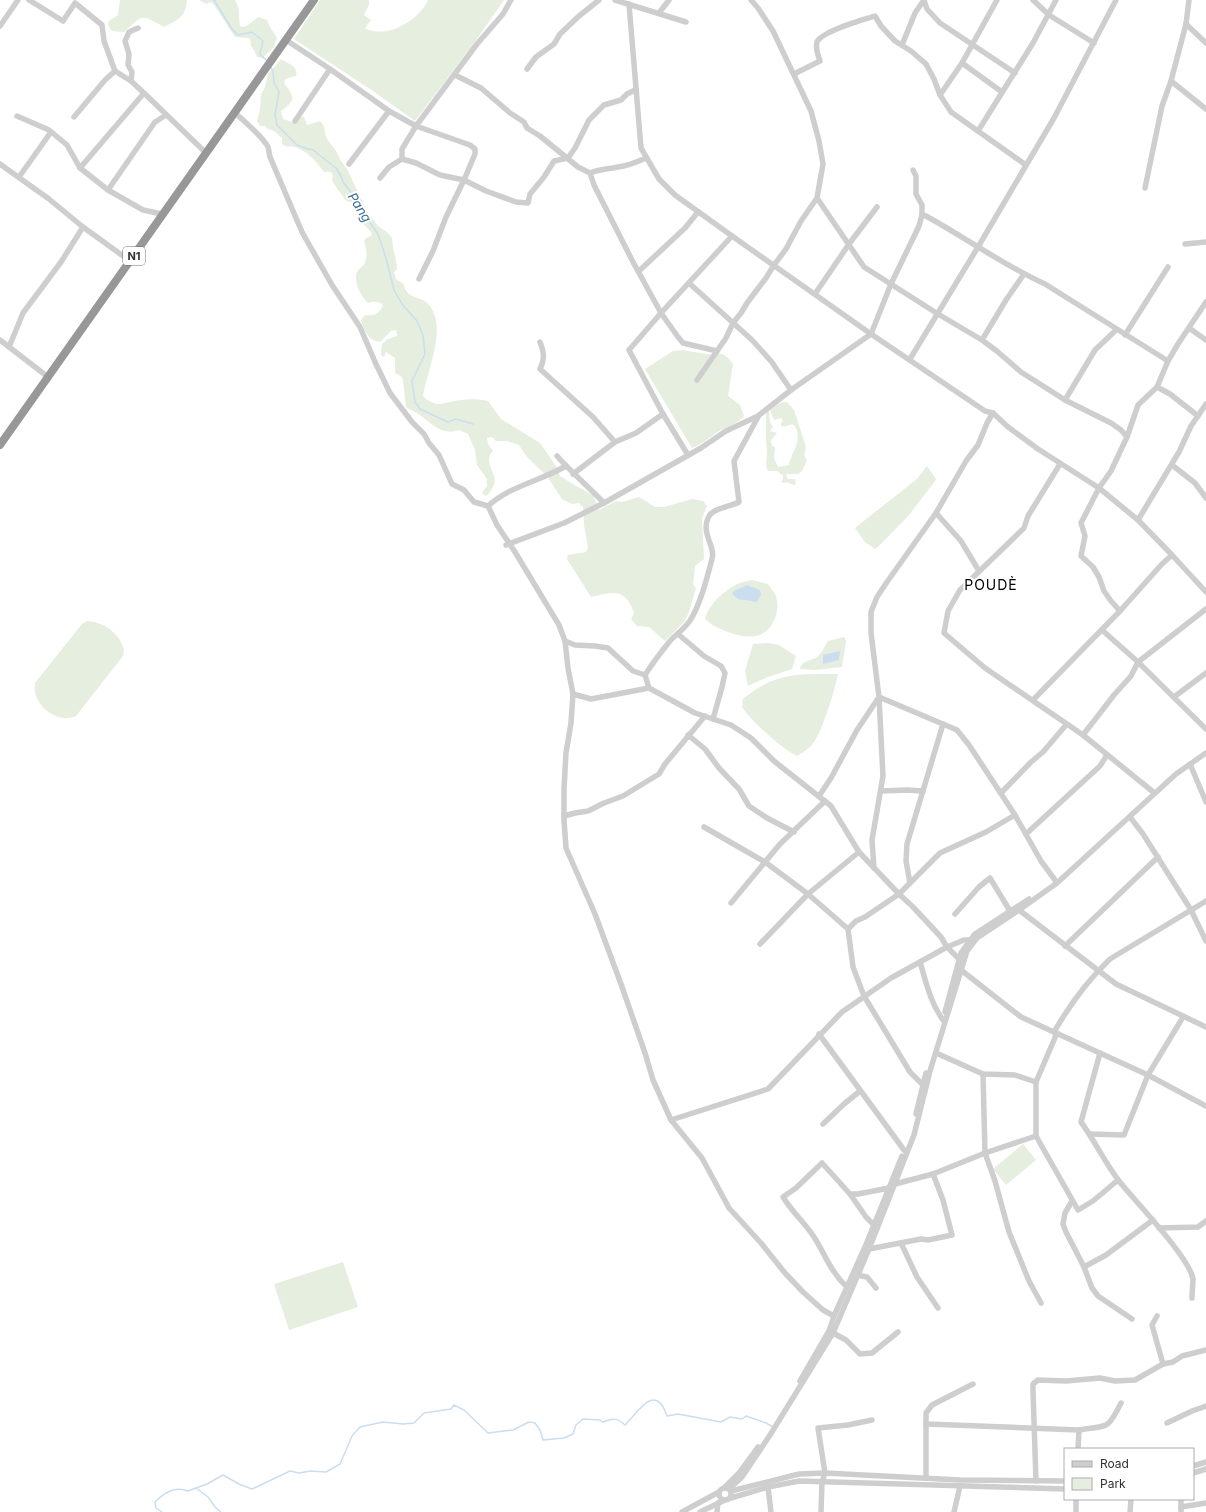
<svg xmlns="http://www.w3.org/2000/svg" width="1206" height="1512" font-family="Inter,sans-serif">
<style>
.green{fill:#e6eedf}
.water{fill:#cbdeef}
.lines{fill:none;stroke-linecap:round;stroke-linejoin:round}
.stream{stroke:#cbdeef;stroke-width:1.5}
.minor{stroke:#cecece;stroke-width:5.5}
.highway{stroke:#989898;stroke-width:8}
.labels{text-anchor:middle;stroke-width:4;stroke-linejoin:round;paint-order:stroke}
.shield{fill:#fff;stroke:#6f6f6f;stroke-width:1}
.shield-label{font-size:11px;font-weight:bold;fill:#313131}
.water-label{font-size:13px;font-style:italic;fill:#3a6e99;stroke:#fff}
.quarter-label{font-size:14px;letter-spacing:1px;fill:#000;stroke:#fff}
</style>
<rect width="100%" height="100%" fill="#fff"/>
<g class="green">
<path d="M120,0H187C185,18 179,19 164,27C140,14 144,14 124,32L112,31L108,25L109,21L118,15Z"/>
<path d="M199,0H235C241,10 238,16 240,26L244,27C250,25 253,20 259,17L267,20L270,27L277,38L274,47L262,58L257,57L254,50L251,46L250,39L248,38L235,37L214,5L211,2L206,4Z"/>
<path d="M320,0H369V5L364,15L371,20L365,28C387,40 419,20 428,0H504L474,43L415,121L373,91L294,39Z"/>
<path d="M281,59C288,64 299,66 296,76L285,79L284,83C295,97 296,100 281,111L283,119L295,123L300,117H304L307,125L320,121L324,126L325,133L327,139L336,151L341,161L347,169L367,211L378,226L387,232L392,238L393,248L396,260L397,269L394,272L396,279C398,281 402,282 403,284C405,287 405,290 407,292C412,298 421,298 426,302C450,323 427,370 423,396C436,410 447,401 462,400C471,399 479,399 488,401L501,419L540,443L556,466L560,476L576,486L593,495L599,510L616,501L622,502L639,497L655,507H664L692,499L703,501L707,506L702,519L704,559L695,566L693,584L696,588L689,612L685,621L665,641L649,627L637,626L631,619L634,613C625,587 613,592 591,597L567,559L568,555C574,553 580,554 586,552L588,547L584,525L583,507L579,503L572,504L562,499L547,476L527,457L519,445L507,441H496L492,437L487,438L488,444L493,451C479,466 508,476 486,496L482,493L487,486V479L477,465L475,450L468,434L459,430C442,436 432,424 420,415C416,412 410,410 406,407L403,381L402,377L395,373V358L386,352L384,357L381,355L382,344L388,339L397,336L396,330L391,331L380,342C369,341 364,331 361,320L365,315C374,316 380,314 383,305C378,301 374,301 368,303C361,296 353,282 357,272C359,268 364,266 365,262C368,255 366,248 364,241L366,238L372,235L371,232L358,218L355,206L352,202L346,201L334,184L332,181C334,173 332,171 324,172C316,161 307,151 295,147C292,146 288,147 285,146L282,144V138L274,131L268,129L265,126H260L257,121L260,110L261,95L265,87L268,74Z"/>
<path d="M683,350C691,351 698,353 706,354C721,356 722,349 733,364L728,396L740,405L744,416C735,425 730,426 719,431C710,437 703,444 692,448L645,369L673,351Z"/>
<path d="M783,402H787L794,410L806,447L804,455L807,460L802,471L798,474H787L786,476L788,479H795L796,484L794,485L786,482L784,483L781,482L783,479V475L779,473L778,471H768C765,465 767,458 767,451C765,438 766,425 766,412L769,411L770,422L773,427L770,431L777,433L771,440L772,446L775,447L774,458L778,467L789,465C792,451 804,438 794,425C790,423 786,428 781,426V422L783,421L781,418L774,420L770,410L775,406Z"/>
<polygon points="927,466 936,479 935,481 909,515 879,546 875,549 865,542 855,528 917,479"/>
<path d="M752,580L768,584C770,587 773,591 775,594C782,609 773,633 756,636C742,639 715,629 705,619C709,604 724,591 737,584C742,582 747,581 752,580Z"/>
<path d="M87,621C105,622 120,634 124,650L123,656L76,716C57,725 31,704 35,683L82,624Z"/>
<path d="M844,637L846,641L842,667L815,670L800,669C803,659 810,662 817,657C822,653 825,646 828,641Z"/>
<polygon points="768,643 779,645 796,656 792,669 768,677 748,686 745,671 753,644"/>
<path d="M838,674C835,690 823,729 814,742C810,748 804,752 797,756C782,749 752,722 742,707L743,699C775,672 799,674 838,674Z"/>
<polygon points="1023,1144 1036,1160 1006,1185 993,1169"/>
<polygon points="343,1262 358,1307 289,1330 274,1284"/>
</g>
<g class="water">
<polygon points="747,585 760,590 761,595 757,602 738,599 732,594 734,591"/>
<polygon points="840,651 839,660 823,664 823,655"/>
</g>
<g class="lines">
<g class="stream">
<polyline points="214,0 232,29 238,35 252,32 263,41 260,54 267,61"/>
<polyline points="270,66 273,71 274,83 279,92 275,115 277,125 297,145 308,149 313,150 336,168 341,176 343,182 355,197 356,203 378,234 386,258 394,290 402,304 417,321 423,335 425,354 412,381 415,402 420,409 448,422 456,419 473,424"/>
<path d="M196,1488L207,1484L223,1475L239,1484L252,1489L290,1471L299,1473L311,1471L326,1472L340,1464L352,1436L360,1427L383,1422L403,1424L414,1423L424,1413L451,1409L454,1405L464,1410L488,1433L513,1430L529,1422L535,1423L540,1430L543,1440L564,1438L573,1434L576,1425L583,1419L600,1420L603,1422C613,1418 618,1418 625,1425C637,1414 655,1380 667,1416L678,1414L721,1422L730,1417L742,1419L746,1416L766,1423L773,1427"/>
<path d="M162,1512L156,1508L155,1502C164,1493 174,1486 188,1491L196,1488L208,1497L215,1507L221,1512"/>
</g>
<g class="minor">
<polyline points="29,0 63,21 75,3 102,25 104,41 115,71 131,81 144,93 205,152"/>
<polyline points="615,0 686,22"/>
<polyline points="924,0 927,9 940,23 1015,73"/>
<polyline points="1033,0 1049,15 1094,43"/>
<polyline points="629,4 641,148 659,179 675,195 732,236 871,334 985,411 993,413 1008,427 1038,449 1099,488 1138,520 1172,555 1206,592"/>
<polyline points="659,13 669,0"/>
<polyline points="1186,24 1206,43"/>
<polyline points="0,26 18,0"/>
<polyline points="286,40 330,69 389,111 416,126 470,145 475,149 475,154 464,180 446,217 433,251 419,279"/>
<polyline points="902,45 915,13 924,0"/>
<polyline points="962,63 1002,92"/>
<polyline points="527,69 536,57 554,44 560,34 579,16 599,0"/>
<path d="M794,74L820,61C818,55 815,48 817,42C822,31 863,20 875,16L881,26L895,41L911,51L926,64L934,79L940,95L951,112L1026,165"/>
<polyline points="455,75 481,88 510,113 524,122 527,128 540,136 578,167 590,173 594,185 633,262 661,313 678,337 683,343 717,351"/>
<polyline points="131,81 132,72 128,65 129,54 125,41 129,32 138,28"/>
<polyline points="1171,81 1206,109"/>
<polyline points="940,95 962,63 997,0"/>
<path d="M235,113C243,120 264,138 268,147C269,150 269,154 270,157L302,232L332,285L360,327L375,362L390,393L412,422L424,434L429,443L439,455L452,484L464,490L474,502L488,506L497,525L515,552L559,625L565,641L568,668L573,694L571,723L566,753L564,789V820L566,848L595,914L621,984L645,1053L653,1080L671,1120L702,1158L729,1208L761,1243L785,1273L803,1292L823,1310L834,1316"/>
<polyline points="17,116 49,130 67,145 80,168 108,190 143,210 162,214"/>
<polyline points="74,117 105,80 115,71"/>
<polyline points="295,121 330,69"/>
<polyline points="978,131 1033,43 1056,0"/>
<polyline points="402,159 416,163 440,175 464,180 486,191 516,202 528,203 530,194 544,177 554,161 568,158 575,148 589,120 604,105 621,100 627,94 635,90"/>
<polyline points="402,159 402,149 416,126 477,44 503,14 511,0"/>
<polyline points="0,164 49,199 83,227 130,261"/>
<polyline points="349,164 389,111"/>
<polyline points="80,168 144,93"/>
<path d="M590,173C600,169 608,169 618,167C628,166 637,162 646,158"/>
<polyline points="19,177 51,132"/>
<polyline points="380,178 389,167 402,159"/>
<polyline points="1145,188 1162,106 1171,81 1186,24 1189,0"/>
<polyline points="108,190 155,122 166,115"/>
<polyline points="817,198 864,267 938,314 982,340 998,352 1021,372 1065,400 1111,423 1121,430 1127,437"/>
<path d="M922,215L926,216C966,238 1003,265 1045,284L1168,361"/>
<polyline points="1185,244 1206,242"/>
<polyline points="639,271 685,228 698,212"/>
<polyline points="689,283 752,340 771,361 791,390"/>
<polyline points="815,294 849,244 877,207"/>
<polyline points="1189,328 1206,340"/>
<polyline points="1125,335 1168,267"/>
<polyline points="0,340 48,377"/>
<polyline points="982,340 1006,300 1024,274"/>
<path d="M540,342C544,352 545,359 540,369L593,417L615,442"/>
<polyline points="9,347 23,313 61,262 83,227"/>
<polyline points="910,359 978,247 1054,118 1116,0"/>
<polyline points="697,380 726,338 733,323 741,313 747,303 766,278 774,265 786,249 801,221 817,198 823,164 819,141 811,111 773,31 758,8 751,0"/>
<polyline points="1157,387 1170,394 1198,416"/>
<polyline points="1065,400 1095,350 1116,330"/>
<polyline points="688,455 663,414 629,350 661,313 732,236"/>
<path d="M557,456C572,473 589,487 604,503"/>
<polyline points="1060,464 1028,516 1024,528 960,590 948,611 944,633 985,668 1083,735 1152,791"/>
<polyline points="1172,465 1195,483 1206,498"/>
<polyline points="573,474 615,442 636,433 663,414"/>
<path d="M488,506C510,486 540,481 566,466"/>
<polyline points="936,513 961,541 979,571"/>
<polyline points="1138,520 1179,452 1191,426 1206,404"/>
<polyline points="506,545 564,523 604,503 701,448 726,431 758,416 791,390 871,334 891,284 919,226 922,215 922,205 916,194 916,176 913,170"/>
<polyline points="1120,611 1111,601 1104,591 1099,577 1093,567 1081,556 1085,536 1081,523 1099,488 1111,471 1127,437 1138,405 1157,387 1168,361 1178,344 1206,302"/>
<polyline points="1102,630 1138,662 1206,729"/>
<polyline points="678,634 704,656 721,666 725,673 722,687 713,719"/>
<polyline points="565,641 575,645 595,646 608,648 633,671 645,675 649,688"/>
<path d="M645,675C652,664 661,652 670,641C676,634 686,628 691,619C701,602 707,578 712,559C716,547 701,534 708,518C712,508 730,507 739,502L734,461L758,417"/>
<polyline points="573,694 591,699 649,688 695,713 731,725 751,738 774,761 831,806 859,852 899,894 913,907 941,937 947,947 960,960"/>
<polyline points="1174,697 1206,673"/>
<polyline points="1033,700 1120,611 1162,564 1172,555"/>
<polyline points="688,735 705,749 719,768 739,789 749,806 767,818 794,832"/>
<polyline points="1083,735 1114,695 1131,676 1138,662 1206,609"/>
<polyline points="1190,764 1206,802"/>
<polyline points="881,791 907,790 923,791"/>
<polyline points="1001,793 1031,762 1043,752 1066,725"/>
<polyline points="819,796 831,778 857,730 879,697 957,730 969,745 1015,815 1041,861 1055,880"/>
<polyline points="564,816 575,813 588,811 604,803 623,796 659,774 665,764 705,716"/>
<polyline points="1130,817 1143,834 1191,910 1206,941"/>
<polyline points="704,827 765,862 808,894 848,929"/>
<polyline points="1026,834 1100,766 1107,755"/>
<polyline points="874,868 872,840 883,776 879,697 871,633 871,612 877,597 887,582 936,513 966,461 978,445 987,423 993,413"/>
<polyline points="910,883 906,861 907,844 943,724"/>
<polyline points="731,903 780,844 825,801"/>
<polyline points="1019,910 1116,984 1206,1027"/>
<polyline points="955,914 979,887 990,878 1010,911"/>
<polyline points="760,944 808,894 859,852"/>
<polyline points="1065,946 1158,857"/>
<path d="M920,962C926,982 930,1002 943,1020"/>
<polyline points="961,970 1021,1017 1148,1075 1206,1106"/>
<polyline points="945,1012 961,953 975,934 1029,899"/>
<path d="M1054,1032C1069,1006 1088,980 1110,959L1206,901"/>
<polyline points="1057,1033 1036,1082 1036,1136 1078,1210 1093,1201 1118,1180"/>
<polyline points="819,1034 904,1150"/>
<polyline points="936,1053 983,1074 1015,1075 1036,1082"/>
<path d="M1100,1053L1081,1122C1095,1141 1105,1163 1119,1181C1135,1201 1190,1258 1193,1279C1193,1285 1192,1292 1192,1298"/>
<polyline points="983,1074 985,1153 995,1181 1009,1232 1029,1281 1041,1303"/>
<polyline points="923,1085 910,1072 864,996 853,967 848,929 856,921 865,917 899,894 940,853 986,832 1015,815"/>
<polyline points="916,1114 926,1073"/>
<polyline points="671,1120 768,1089 842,1012 891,978 947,947 964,940 969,940"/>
<polyline points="823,1124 844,1104 860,1091"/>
<polyline points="1090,1134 1124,1135 1148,1075 1183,1017"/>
<polyline points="895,1184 933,1174 985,1153 1036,1136"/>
<polyline points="850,1194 858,1194 889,1188"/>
<polyline points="1072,1201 1065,1213 1063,1224 1066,1232 1084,1267 1092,1288 1098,1296 1132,1319"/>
<polyline points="1159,1228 1198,1227 1206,1221"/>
<polyline points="901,1243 917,1277 938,1308"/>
<polyline points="869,1249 921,1239 928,1240 952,1235 943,1200 933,1174"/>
<polyline points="1084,1267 1106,1255 1153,1220"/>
<polyline points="857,1275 867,1277 876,1288"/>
<path d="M847,1287C831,1273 825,1254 814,1237C805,1223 792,1212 783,1197L796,1188L822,1163L850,1194L866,1217L874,1225"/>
<polyline points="1157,1316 1152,1325 1163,1364"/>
<polyline points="833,1333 846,1340 860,1354 872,1353 898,1332"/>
<polyline points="800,1381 829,1331 834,1316 865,1247 902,1156"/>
<polyline points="1167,1423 1192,1411 1206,1406"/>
<path d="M926,1424L1079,1430C1108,1425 1107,1431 1121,1403"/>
<polyline points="1078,1449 1079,1430"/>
<polyline points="1193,1466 1206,1462"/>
<polyline points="1193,1473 1206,1469"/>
<polyline points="926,1478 926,1413 932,1405 973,1384"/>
<polyline points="1036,1481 1033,1391 1033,1384 1038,1380 1066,1381 1100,1378 1115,1381 1135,1380 1163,1364 1173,1362 1182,1356 1206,1350"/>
<polyline points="768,1487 771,1512"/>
<circle cx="725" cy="1494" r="6"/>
<polyline points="724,1488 739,1473 758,1447"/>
<polyline points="729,1489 742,1477 770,1435 833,1333 869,1249 914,1135 930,1071 967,951 977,938 1019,910 1057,883 1176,774 1206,753"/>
<polyline points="731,1491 799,1474 825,1473 960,1480 1065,1481"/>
<polyline points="731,1498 768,1487 799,1481 1065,1489"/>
<polyline points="1181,1499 1181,1512"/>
<polyline points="1181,1507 1206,1503"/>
<polyline points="682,1512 719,1492"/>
<polyline points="700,1512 723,1501"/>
<polyline points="717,1512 718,1503"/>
<polyline points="821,1512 822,1482 825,1473 818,1428 848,1425 872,1420"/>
<polyline points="954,1512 960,1486"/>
<polyline points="1076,1512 1076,1499"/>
<polyline points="1130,1512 1131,1499"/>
</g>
<polyline class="highway" points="0,445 314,0"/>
</g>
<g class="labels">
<rect class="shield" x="123" y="247" width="22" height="18" rx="3"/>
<g class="shield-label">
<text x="134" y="260">N1</text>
</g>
<g class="water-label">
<text transform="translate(360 207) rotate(58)" y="5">Pang</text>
</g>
<g class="quarter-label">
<text x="991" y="590">POUDÈ</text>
</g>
</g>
<rect x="1064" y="1448" width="130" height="52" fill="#ffffff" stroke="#adadad"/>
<rect x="1072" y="1461" width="20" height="6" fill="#cecece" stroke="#adadad"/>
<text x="1100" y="1468" font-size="12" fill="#313131">Road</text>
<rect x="1072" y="1478" width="20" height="12" fill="#e6eedf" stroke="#adadad"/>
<text x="1100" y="1488" font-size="12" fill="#313131">Park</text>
</svg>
